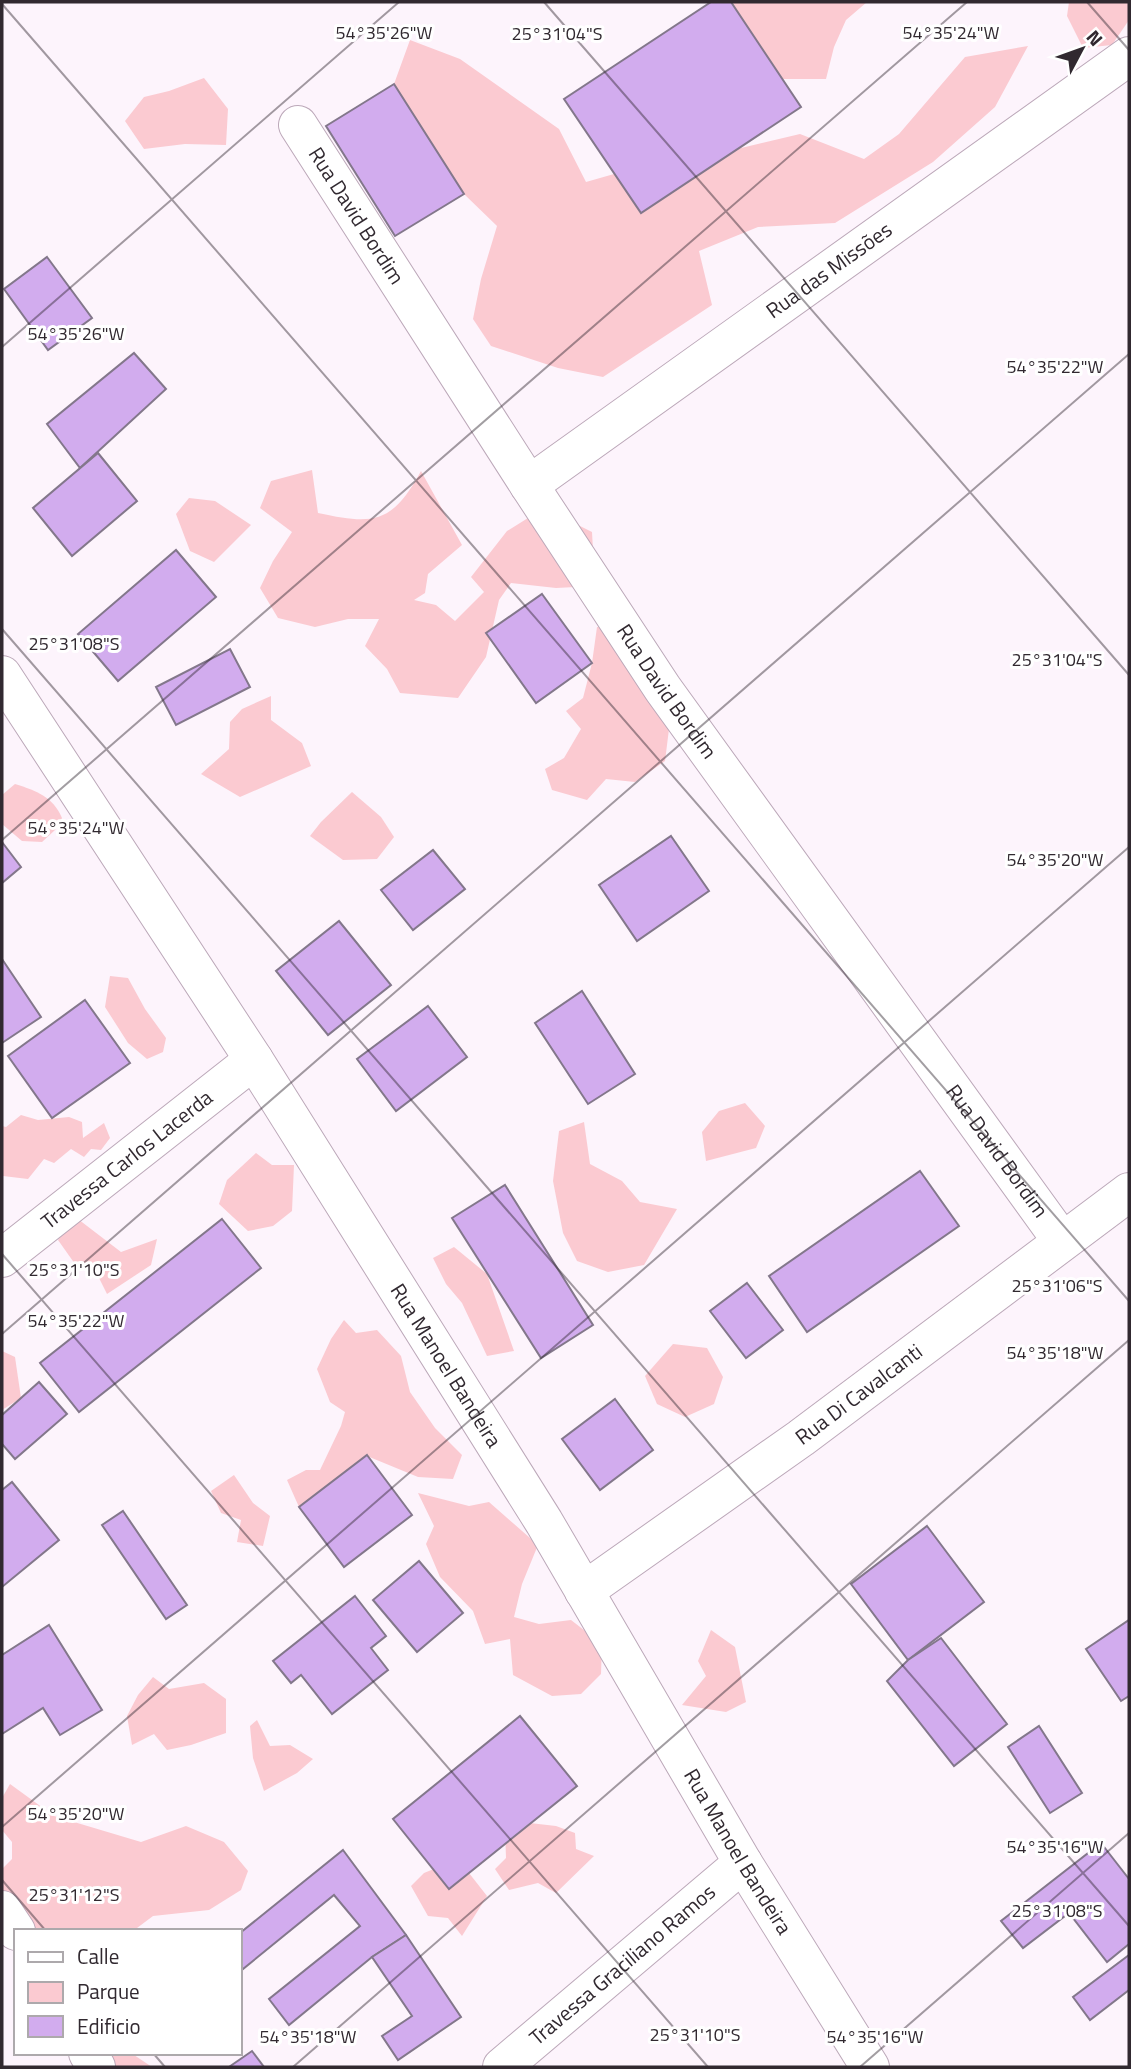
<svg xmlns="http://www.w3.org/2000/svg" width="1131" height="2069" font-family="'Titillium Web',sans-serif">
<style>
.green{fill:#fbcad1}
.building{fill:#d2acee;stroke:#83778b;stroke-width:2}
.lines{fill:none;stroke-linecap:round;stroke-linejoin:round}
.minor-casing{stroke:#bca8b9;stroke-width:40}
.minor{stroke:#fff;stroke-width:38}
.ticks{fill:none;stroke:#312930;stroke-width:2;stroke-opacity:0.45}
.labels{text-anchor:middle;stroke-width:6;stroke-linejoin:round;paint-order:stroke}
.street-label{font-size:21px;fill:#312930;stroke:#fff}
.ticks-label{font-size:18px;text-anchor:middle;fill:#312930;stroke:#fff;stroke-width:6;stroke-linejoin:round;paint-order:stroke}
</style>
<rect width="100%" height="100%" fill="#fdf4fc"/>
<g class="green">
<polygon points="718,2 867,2 846,20 834,47 826,79 783,79 751,61 741,17"/>
<polygon points="1069,2 1129,2 1129,20 1112,45 1083,48 1067,16"/>
<polygon points="410,40 460,59 559,129 586,182 677,156 737,149 800,134 864,159 899,134 965,57 1028,46 995,107 933,162 835,223 758,227 699,251 712,305 603,377 558,368 491,346 473,319 481,279 497,226 464,194 394,84"/>
<polygon points="204,78 228,109 226,145 185,144 144,149 125,121 144,97 169,91"/>
<path d="M312,470L318,513C374,525 392,524 421,471L462,545L428,574L425,593L414,600L436,605L455,621L484,592L471,577L507,531L544,508L592,532L595,586L556,588L511,583L499,600L486,657L458,698L400,693L387,669L365,646L379,619H348L315,627L278,618L260,588L273,561L292,532L260,508L271,481Z"/>
<polygon points="189,498 215,501 251,525 214,562 190,551 176,514"/>
<polygon points="597,627 624,629 669,729 665,761 635,782 606,779 587,800 552,790 545,769 564,758 581,729 566,711 583,698 592,663"/>
<polygon points="271,696 271,720 302,743 311,766 240,797 201,774 229,749 230,722 242,709"/>
<path d="M15,784C37,791 53,797 62,818L55,830L42,842L22,841L2,824V795Z"/>
<polygon points="352,792 381,817 394,837 377,859 343,860 310,836 321,822"/>
<polygon points="110,976 128,978 145,1009 166,1038 163,1052 147,1059 128,1043 105,1007"/>
<polygon points="745,1103 765,1126 756,1148 706,1161 702,1132 719,1111"/>
<polygon points="21,1115 38,1120 69,1117 82,1122 83,1138 104,1123 110,1138 101,1150 91,1149 84,1157 71,1149 54,1163 44,1159 28,1179 3,1176 2,1126 6,1127"/>
<polygon points="584,1122 590,1164 622,1181 640,1202 677,1209 644,1265 608,1272 577,1261 563,1233 553,1181 559,1131"/>
<polygon points="256,1153 272,1165 294,1165 292,1211 273,1226 248,1231 219,1204 227,1180"/>
<polygon points="74,1216 121,1252 157,1239 151,1265 107,1294 98,1276 75,1264 58,1240"/>
<polygon points="454,1247 487,1274 514,1351 487,1356 462,1303 446,1284 433,1258"/>
<polygon points="344,1320 356,1333 377,1330 401,1356 410,1392 435,1428 462,1455 453,1479 418,1477 367,1456 299,1507 287,1480 306,1470 320,1470 341,1426 345,1412 330,1402 317,1369 331,1339"/>
<polygon points="673,1344 707,1348 723,1377 714,1404 685,1417 657,1404 645,1376"/>
<polygon points="2,1351 15,1357 21,1398 2,1410"/>
<polygon points="234,1475 253,1503 270,1516 263,1546 237,1542 241,1520 221,1513 211,1491"/>
<polygon points="418,1493 469,1506 489,1502 538,1545 522,1584 514,1617 539,1624 571,1620 602,1644 601,1674 581,1694 552,1696 513,1675 510,1639 485,1644 473,1611 440,1577 426,1544 434,1526"/>
<polygon points="711,1630 735,1647 746,1702 726,1712 682,1705 706,1676 698,1661"/>
<polygon points="153,1677 169,1689 204,1683 226,1699 226,1733 191,1745 167,1750 154,1734 132,1745 127,1716 138,1695"/>
<polygon points="257,1720 270,1746 290,1745 313,1759 297,1773 264,1791 253,1758 250,1726"/>
<polygon points="10,1784 54,1816 141,1842 186,1826 224,1842 248,1871 241,1890 209,1910 153,1916 133,1931 16,1931 2,1917 2,1869 12,1859 12,1842 2,1830 2,1798"/>
<polygon points="521,1822 556,1826 575,1833 576,1849 594,1856 556,1893 538,1883 509,1890 495,1869 506,1858 505,1830"/>
<polygon points="458,1859 487,1896 462,1936 448,1918 428,1916 411,1886 424,1873"/>
<polygon points="107,2053 131,2053 152,2067 106,2067"/>
</g>
<g class="building">
<polygon points="711,2 731,2 801,107 641,213 564,99"/>
<polygon points="394,84 464,194 395,236 326,126"/>
<polygon points="47,257 92,318 48,350 4,289"/>
<polygon points="134,353 166,389 80,468 47,424"/>
<polygon points="98,453 137,501 72,556 33,508"/>
<polygon points="176,550 216,597 118,681 78,634"/>
<polygon points="542,594 592,663 536,703 486,633"/>
<polygon points="230,649 250,687 176,725 156,687"/>
<polygon points="671,836 709,891 637,941 599,885"/>
<polygon points="2,842 21,867 2,883"/>
<polygon points="433,850 465,889 413,930 381,890"/>
<polygon points="339,921 391,985 328,1035 276,971"/>
<polygon points="2,959 41,1017 2,1043"/>
<polygon points="582,991 635,1074 588,1104 535,1023"/>
<polygon points="85,1000 130,1063 52,1118 8,1056"/>
<polygon points="428,1006 467,1057 396,1111 357,1059"/>
<polygon points="920,1171 959,1226 807,1332 769,1276"/>
<polygon points="505,1185 593,1325 541,1358 452,1218"/>
<polygon points="222,1219 261,1268 79,1412 40,1363"/>
<polygon points="747,1283 783,1330 746,1358 710,1311"/>
<polygon points="39,1382 67,1414 15,1459 2,1444 2,1415"/>
<polygon points="615,1399 653,1450 600,1490 562,1439"/>
<polygon points="367,1455 412,1515 344,1567 299,1507"/>
<polygon points="12,1482 59,1540 2,1587 2,1490"/>
<polygon points="123,1511 187,1605 166,1619 102,1525"/>
<polygon points="927,1526 984,1602 908,1660 851,1584"/>
<polygon points="419,1561 463,1613 417,1652 373,1600"/>
<polygon points="355,1596 386,1636 371,1648 388,1670 332,1714 301,1675 291,1683 273,1661"/>
<polygon points="1129,1620 1129,1696 1121,1701 1086,1649"/>
<polygon points="49,1625 102,1710 60,1735 43,1708 2,1734 2,1655"/>
<polygon points="941,1638 1007,1724 954,1766 887,1681 908,1660"/>
<polygon points="520,1716 577,1786 449,1889 393,1819"/>
<polygon points="1039,1726 1082,1793 1050,1813 1008,1747"/>
<polygon points="1101,1843 1129,1879 1129,1944 1107,1962 1069,1913 1023,1948 1001,1921"/>
<polygon points="343,1850 406,1935 372,1957 289,2025 269,1999 360,1926 334,1895 243,1969 240,1965 240,1933"/>
<polygon points="406,1935 461,2017 398,2060 382,2036 412,2016 372,1957"/>
<polygon points="1129,1955 1129,1990 1090,2020 1073,1997"/>
<polygon points="252,2051 264,2067 229,2067"/>
</g>
<g class="lines">
<g class="minor-casing">
<g id="minor">
<path id="s1" d="M298,125L529,485L663,689L1062,1241"/>
<path id="s2" d="M529,485L1129,56"/>
<path id="s3" d="M2,675L254,1060L544,1522L743,1863L870,2067"/>
<path id="s4" d="M2,1258L254,1060"/>
<path id="s5" d="M584,1591L801,1438L1129,1192"/>
<polyline points="2,1910 16,1931"/>
<polyline points="88,2053 96,2067"/>
<path id="s6" d="M502,2067L743,1863"/>
</g>
</g>
<use href="#minor" class="minor"/>
</g>
<path class="ticks" d="M544,2L1129,675M1087,2L1129,50M2,4L1129,1301M2,347L399,2M2,629L1129,1926M2,840L967,2M2,1254L708,2067M2,1334L1129,354M2,1827L1129,847M2,1880L46,1931M153,2053L165,2067M293,2067L1129,1340M860,2067L1129,1833"/>
<g class="labels">
<g class="street-label">
<text dy="7" stroke="none"><textPath href="#s1" startOffset="108">Rua David Bordim</textPath></text>
<text dy="7" stroke="none"><textPath href="#s2" startOffset="369">Rua das Missões</textPath></text>
<text dy="7" stroke="none"><textPath href="#s1" startOffset="676">Rua David Bordim</textPath></text>
<text dy="7" stroke="none"><textPath href="#s1" startOffset="1242">Rua David Bordim</textPath></text>
<text dy="7" stroke="none"><textPath href="#s4" startOffset="159">Travessa Carlos Lacerda</textPath></text>
<text dy="7" stroke="none"><textPath href="#s3" startOffset="821">Rua Manoel Bandeira</textPath></text>
<text dy="7" stroke="none"><textPath href="#s5" startOffset="338">Rua Di Cavalcanti</textPath></text>
<text dy="7" stroke="none"><textPath href="#s3" startOffset="1388">Rua Manoel Bandeira</textPath></text>
<text dy="7" stroke="none"><textPath href="#s6" startOffset="158">Travessa Graciliano Ramos</textPath></text>
</g>
</g>
<g class="ticks-label">
<text x="384" y="39">54°35'26"W</text>
<text x="951" y="39">54°35'24"W</text>
<text x="557" y="40">25°31'04"S</text>
<text x="76" y="340">54°35'26"W</text>
<text x="1055" y="373">54°35'22"W</text>
<text x="74" y="650">25°31'08"S</text>
<text x="1057" y="666">25°31'04"S</text>
<text x="76" y="834">54°35'24"W</text>
<text x="1055" y="866">54°35'20"W</text>
<text x="74" y="1276">25°31'10"S</text>
<text x="1057" y="1292">25°31'06"S</text>
<text x="76" y="1327">54°35'22"W</text>
<text x="1055" y="1359">54°35'18"W</text>
<text x="76" y="1820">54°35'20"W</text>
<text x="1055" y="1853">54°35'16"W</text>
<text x="74" y="1901">25°31'12"S</text>
<text x="1057" y="1917">25°31'08"S</text>
<text x="695" y="2041">25°31'10"S</text>
<text x="308" y="2043">54°35'18"W</text>
<text x="875" y="2043">54°35'16"W</text>
</g>
<rect width="1131" height="2069" fill="none" stroke="#312930" stroke-width="7"/>
<rect x="14" y="1929" width="228" height="126" fill="#ffffff" stroke="#ada9ac" stroke-width="2"/>
<rect x="28" y="1952" width="35" height="10" fill="#ffffff" stroke="#ada9ac" stroke-width="2"/>
<text x="77" y="1964" font-size="21" fill="#312930">Calle</text>
<rect x="28" y="1982" width="35" height="21" fill="#fbcad1" stroke="#ada9ac" stroke-width="2"/>
<text x="77" y="1999" font-size="21" fill="#312930">Parque</text>
<rect x="28" y="2016" width="35" height="21" fill="#d2acee" stroke="#ada9ac" stroke-width="2"/>
<text x="77" y="2034" font-size="21" fill="#312930">Edificio</text>
<g transform="translate(1082 49) rotate(49)" stroke="#ffffff" stroke-width="5" paint-order="stroke">
<path d="M0-5L12 26L0 18L-12 26Z" fill="#312930"/>
<text y="-10" font-size="19" font-weight="bold" text-anchor="middle" fill="#312930">N</text>
</g>
</svg>
